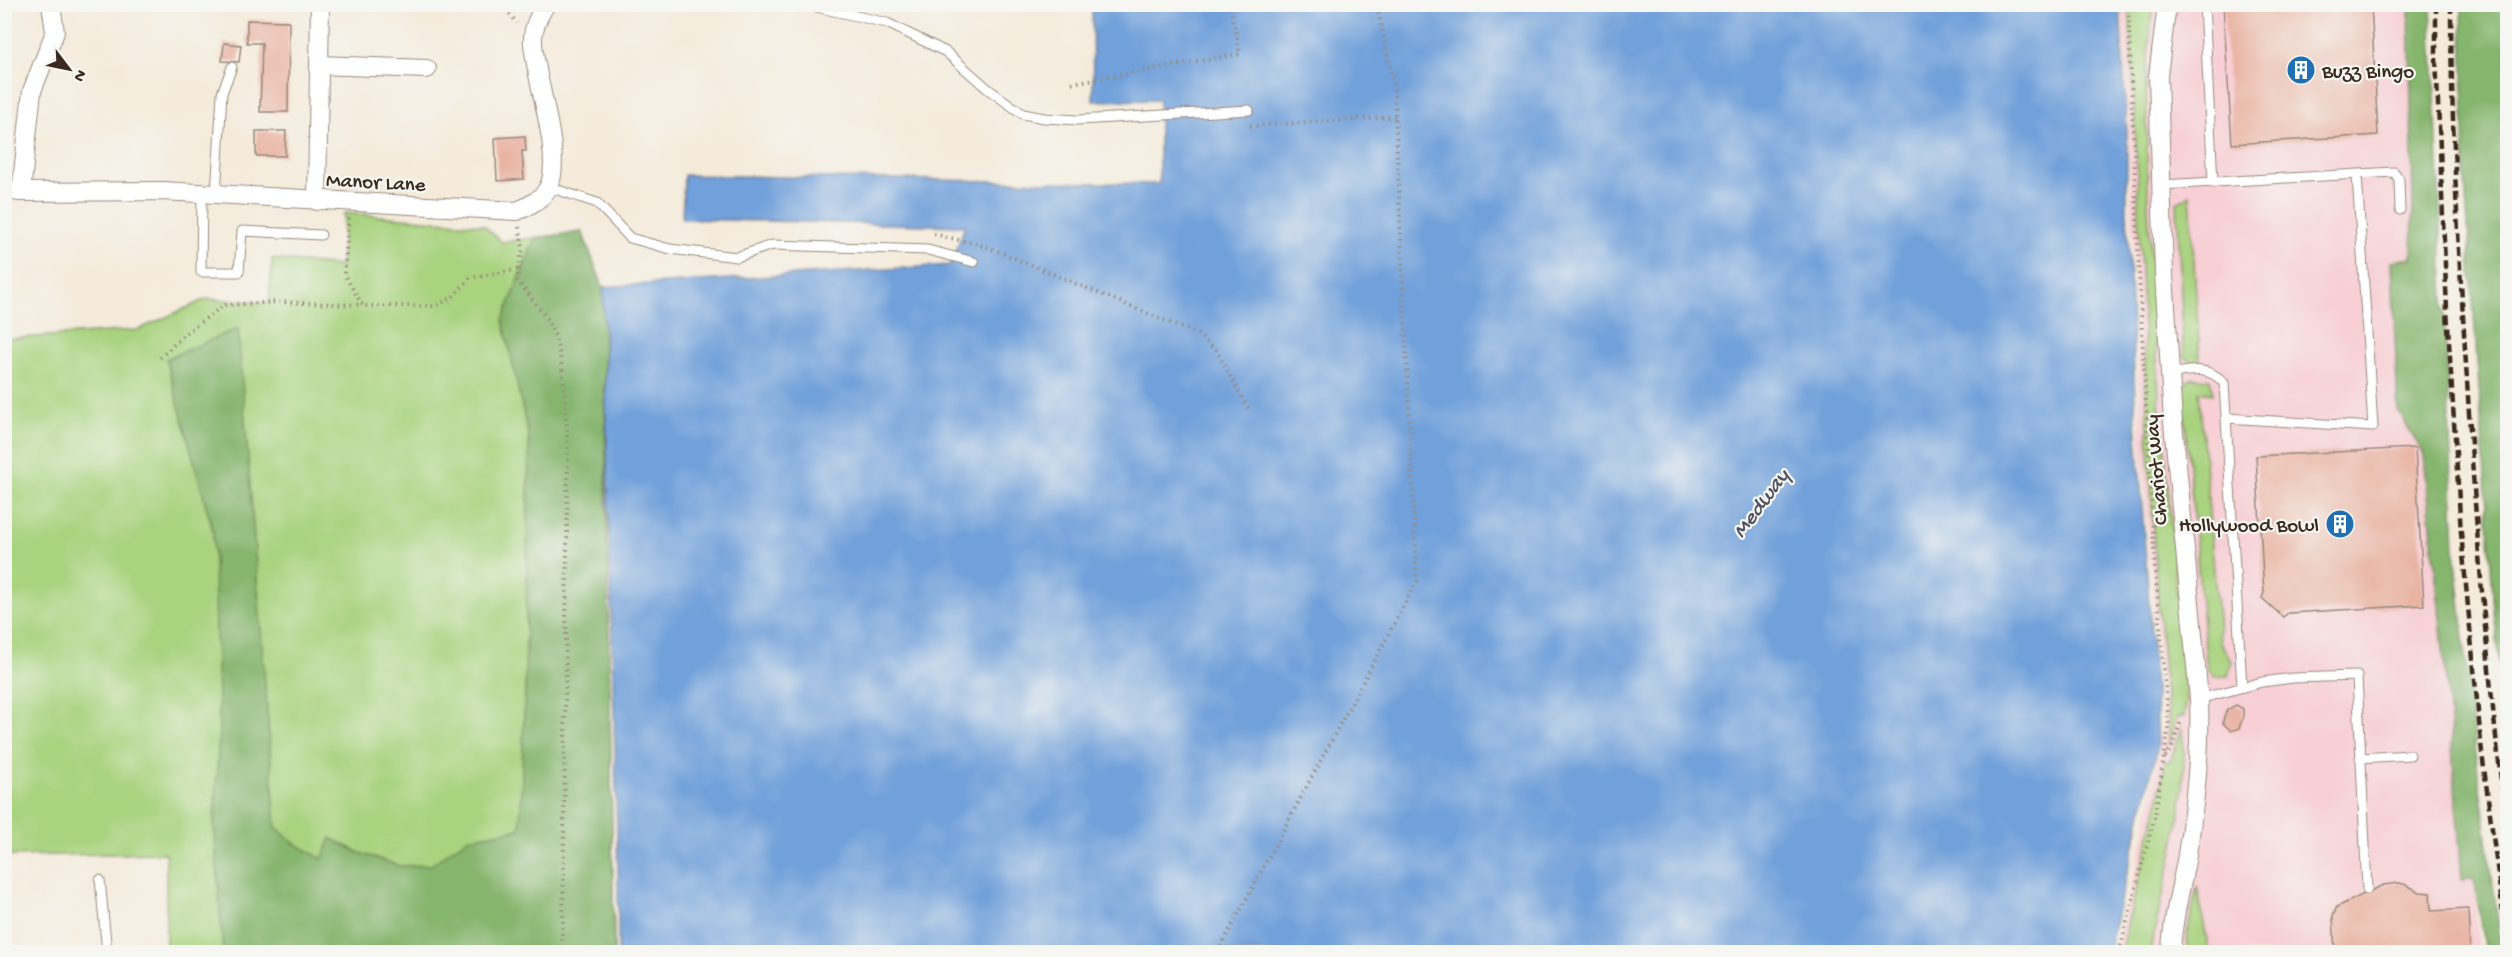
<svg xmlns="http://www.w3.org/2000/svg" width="2512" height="957" font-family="'Gochi Hand',sans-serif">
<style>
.built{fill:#f7cfd4}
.green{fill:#a9d37f;stroke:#727e4e;stroke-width:1.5}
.forest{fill:#86b56e;stroke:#607046;stroke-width:1.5}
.water{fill:#71a0da;stroke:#56657c;stroke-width:1.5}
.building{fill:#e9b4a3}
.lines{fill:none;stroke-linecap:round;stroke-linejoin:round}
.service-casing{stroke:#988a7c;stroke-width:11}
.minor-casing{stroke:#988a7c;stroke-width:20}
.path{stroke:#988a7c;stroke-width:4;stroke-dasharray:1.5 4.5;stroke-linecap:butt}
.service{stroke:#fff;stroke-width:9}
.minor{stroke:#fff;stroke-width:18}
.rail{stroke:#3b2a1e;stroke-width:4.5;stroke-dasharray:9 4.5;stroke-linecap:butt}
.labels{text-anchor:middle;stroke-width:4.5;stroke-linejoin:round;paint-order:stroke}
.poi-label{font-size:21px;fill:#3b2a1e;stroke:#f6f6f2;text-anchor:start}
.street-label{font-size:21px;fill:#3b2a1e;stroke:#f6f6f2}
.water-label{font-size:22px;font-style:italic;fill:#4e5360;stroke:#f6f6f2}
</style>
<rect width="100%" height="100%" fill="#f6f6f2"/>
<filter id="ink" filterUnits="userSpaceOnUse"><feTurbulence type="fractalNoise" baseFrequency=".0167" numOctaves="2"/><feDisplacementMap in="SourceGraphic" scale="12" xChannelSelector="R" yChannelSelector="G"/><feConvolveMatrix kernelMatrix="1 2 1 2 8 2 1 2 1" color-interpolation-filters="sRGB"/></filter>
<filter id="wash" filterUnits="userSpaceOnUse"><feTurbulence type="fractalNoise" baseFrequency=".008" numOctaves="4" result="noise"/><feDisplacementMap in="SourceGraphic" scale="24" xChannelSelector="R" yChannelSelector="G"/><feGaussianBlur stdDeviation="1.35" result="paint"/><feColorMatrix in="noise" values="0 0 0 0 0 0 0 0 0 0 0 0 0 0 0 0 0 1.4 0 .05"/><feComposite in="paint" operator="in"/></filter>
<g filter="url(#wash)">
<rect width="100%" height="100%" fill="#f4ebdb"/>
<polygon class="built" points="2121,5 2421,5 2452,578 2479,952 2114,952 2146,825 2164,725 2141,447 2126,65"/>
<g class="green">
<path d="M2129,5H2153L2146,74L2148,205L2160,416L2165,452L2186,699L2184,716L2177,717L2169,746V723C2144,484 2143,244 2129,5Z"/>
<polygon points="2190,195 2200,362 2191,361 2184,357 2177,203"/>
<polygon points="344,213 483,225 502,242 582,232 603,287 614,952 166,952 166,853 5,856 5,339 138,330 206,299 269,303 272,259 341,266"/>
<polygon points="2192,378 2210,379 2213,394 2199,392 2220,642 2232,661 2228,676 2214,677 2207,669 2182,386"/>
<path d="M2181,728C2194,790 2163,889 2150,952H2120L2157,808L2165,763L2171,760Z"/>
<polygon points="2197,886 2209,952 2188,952 2187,934"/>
</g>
<g class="forest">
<polygon points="2409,5 2431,5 2455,551 2477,764 2502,952 2486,952 2474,878 2462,880 2450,720 2424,454 2398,411 2392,261 2412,258 2413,204"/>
<polygon points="2462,5 2507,5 2507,735 2494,611 2465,182"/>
<polygon points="582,232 603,287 614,952 223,952 214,824 219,734 213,531 166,359 238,328 276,827 294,843 322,859 331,838 360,853 400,866 431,865 468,838 520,829 525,687 529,438 503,320 535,238"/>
</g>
<polygon class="water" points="1092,5 2120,5 2127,132 2127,208 2136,421 2157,714 2158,746 2108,952 618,952 618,875 603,287 950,265 965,226 682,219 684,175 1159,184 1159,100 1093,101"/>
<g id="blocks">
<g class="building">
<polygon points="2223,4 2371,4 2378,135 2232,144"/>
<polygon points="247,20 289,21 288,112 260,112 262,43 247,43"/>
<polygon points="224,43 241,45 239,62 222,61"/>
<polygon points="256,131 286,131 285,156 256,156"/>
<polygon points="525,136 526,151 522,151 524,179 497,181 495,138"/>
<polygon points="2415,448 2424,605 2288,613 2283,617 2262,598 2264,593 2256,456"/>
<polygon points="2236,705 2243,709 2243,717 2239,728 2231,731 2223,723 2224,717 2227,710"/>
<polygon points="2399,883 2407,885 2419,892 2430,893 2431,911 2468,909 2470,952 2335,952 2333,916 2337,907 2383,885"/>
</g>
</g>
</g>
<g filter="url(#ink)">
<use href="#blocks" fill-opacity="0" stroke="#988a7c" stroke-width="1.5"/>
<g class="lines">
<g class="service-casing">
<g id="service">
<polyline points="803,4 887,23 946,52 988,89 1023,114 1044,118 1078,120 1249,110"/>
<polyline points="2204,4 2213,183"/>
<polyline points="2161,185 2394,172 2399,179 2400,210"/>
<polyline points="549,187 597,203 630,238 670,249 737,257 772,245 928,250 974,262"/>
<polyline points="202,194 201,272 239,272 242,231 321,235"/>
<polyline points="216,195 222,93 232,67"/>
<path d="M2170,374C2190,370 2210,366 2224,383L2242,687"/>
<polyline points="2226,418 2373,427 2357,175"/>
<polyline points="2199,699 2262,682 2293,678 2357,676 2367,889"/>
<polyline points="2360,758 2410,755"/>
<polyline points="100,880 107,952"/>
</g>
</g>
<g class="minor-casing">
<g id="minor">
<path d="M2167,4L2158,76L2164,274L2173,422L2199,699C2201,754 2195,807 2186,861C2180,892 2172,921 2171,952"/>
<polyline points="319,65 427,69"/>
<path d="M4,190L21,192L163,191L517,211C528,207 544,198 549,186C563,155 535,79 533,43C532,29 538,17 546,4"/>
<polyline points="21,192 32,91 55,32 51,4"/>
<polyline points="317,201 320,4"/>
</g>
</g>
<g class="path">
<polyline points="502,4 517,23"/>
<polyline points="1072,83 1240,54 1230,4"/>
<polyline points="1250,126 1396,117"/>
<polyline points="349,218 344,274 363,306 436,306 453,297 470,278 520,269"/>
<path d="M519,227L523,247L517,280C532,299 551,319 557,343C566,377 565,415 568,450L563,924L560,952"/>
<polyline points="934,234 988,247 1197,334 1216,350 1249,410"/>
<polyline points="160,358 186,333 224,305 278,302 363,305"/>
<polyline points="2165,757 2172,748 2181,721"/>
<polyline points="1218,952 1417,581 1394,87 1377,4"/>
<polyline points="2119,952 2155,815 2169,725 2155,569 2140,296 2128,4"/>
</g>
<use href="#service" class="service"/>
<use href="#minor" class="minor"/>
<g class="rail">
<polyline points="2436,4 2436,57 2447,310 2461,533 2482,753 2508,950"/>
<path d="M2451,4C2451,130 2459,255 2467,380C2476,532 2488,684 2508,836"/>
</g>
</g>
</g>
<defs>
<g id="building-disc" transform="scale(1.5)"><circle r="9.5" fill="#1f6fb2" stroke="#f6f6f2"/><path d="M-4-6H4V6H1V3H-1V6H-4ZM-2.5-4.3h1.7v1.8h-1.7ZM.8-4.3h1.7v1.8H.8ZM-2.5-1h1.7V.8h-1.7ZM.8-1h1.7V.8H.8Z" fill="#fff"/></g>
</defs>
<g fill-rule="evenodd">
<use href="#building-disc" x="2301" y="70"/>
<use href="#building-disc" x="2340" y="524"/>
</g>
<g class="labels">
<g class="poi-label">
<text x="2322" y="77">Buzz Bingo</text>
<text x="2319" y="531" text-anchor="end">Hollywood Bowl</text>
</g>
<g class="street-label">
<text transform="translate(376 181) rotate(3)" y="7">Manor Lane</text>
<text transform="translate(2155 470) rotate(-95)" y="7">Chariot Way</text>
</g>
<g class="water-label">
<text transform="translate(1759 502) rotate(-53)" y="8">Medway</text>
</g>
</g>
<rect width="2512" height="957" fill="none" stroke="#f6f6f2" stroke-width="24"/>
<g transform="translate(69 69) rotate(122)" stroke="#f6f6f2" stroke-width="4.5" paint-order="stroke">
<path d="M0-4.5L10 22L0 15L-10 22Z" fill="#3b2a1e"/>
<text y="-9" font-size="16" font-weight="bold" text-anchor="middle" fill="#3b2a1e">N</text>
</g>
</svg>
